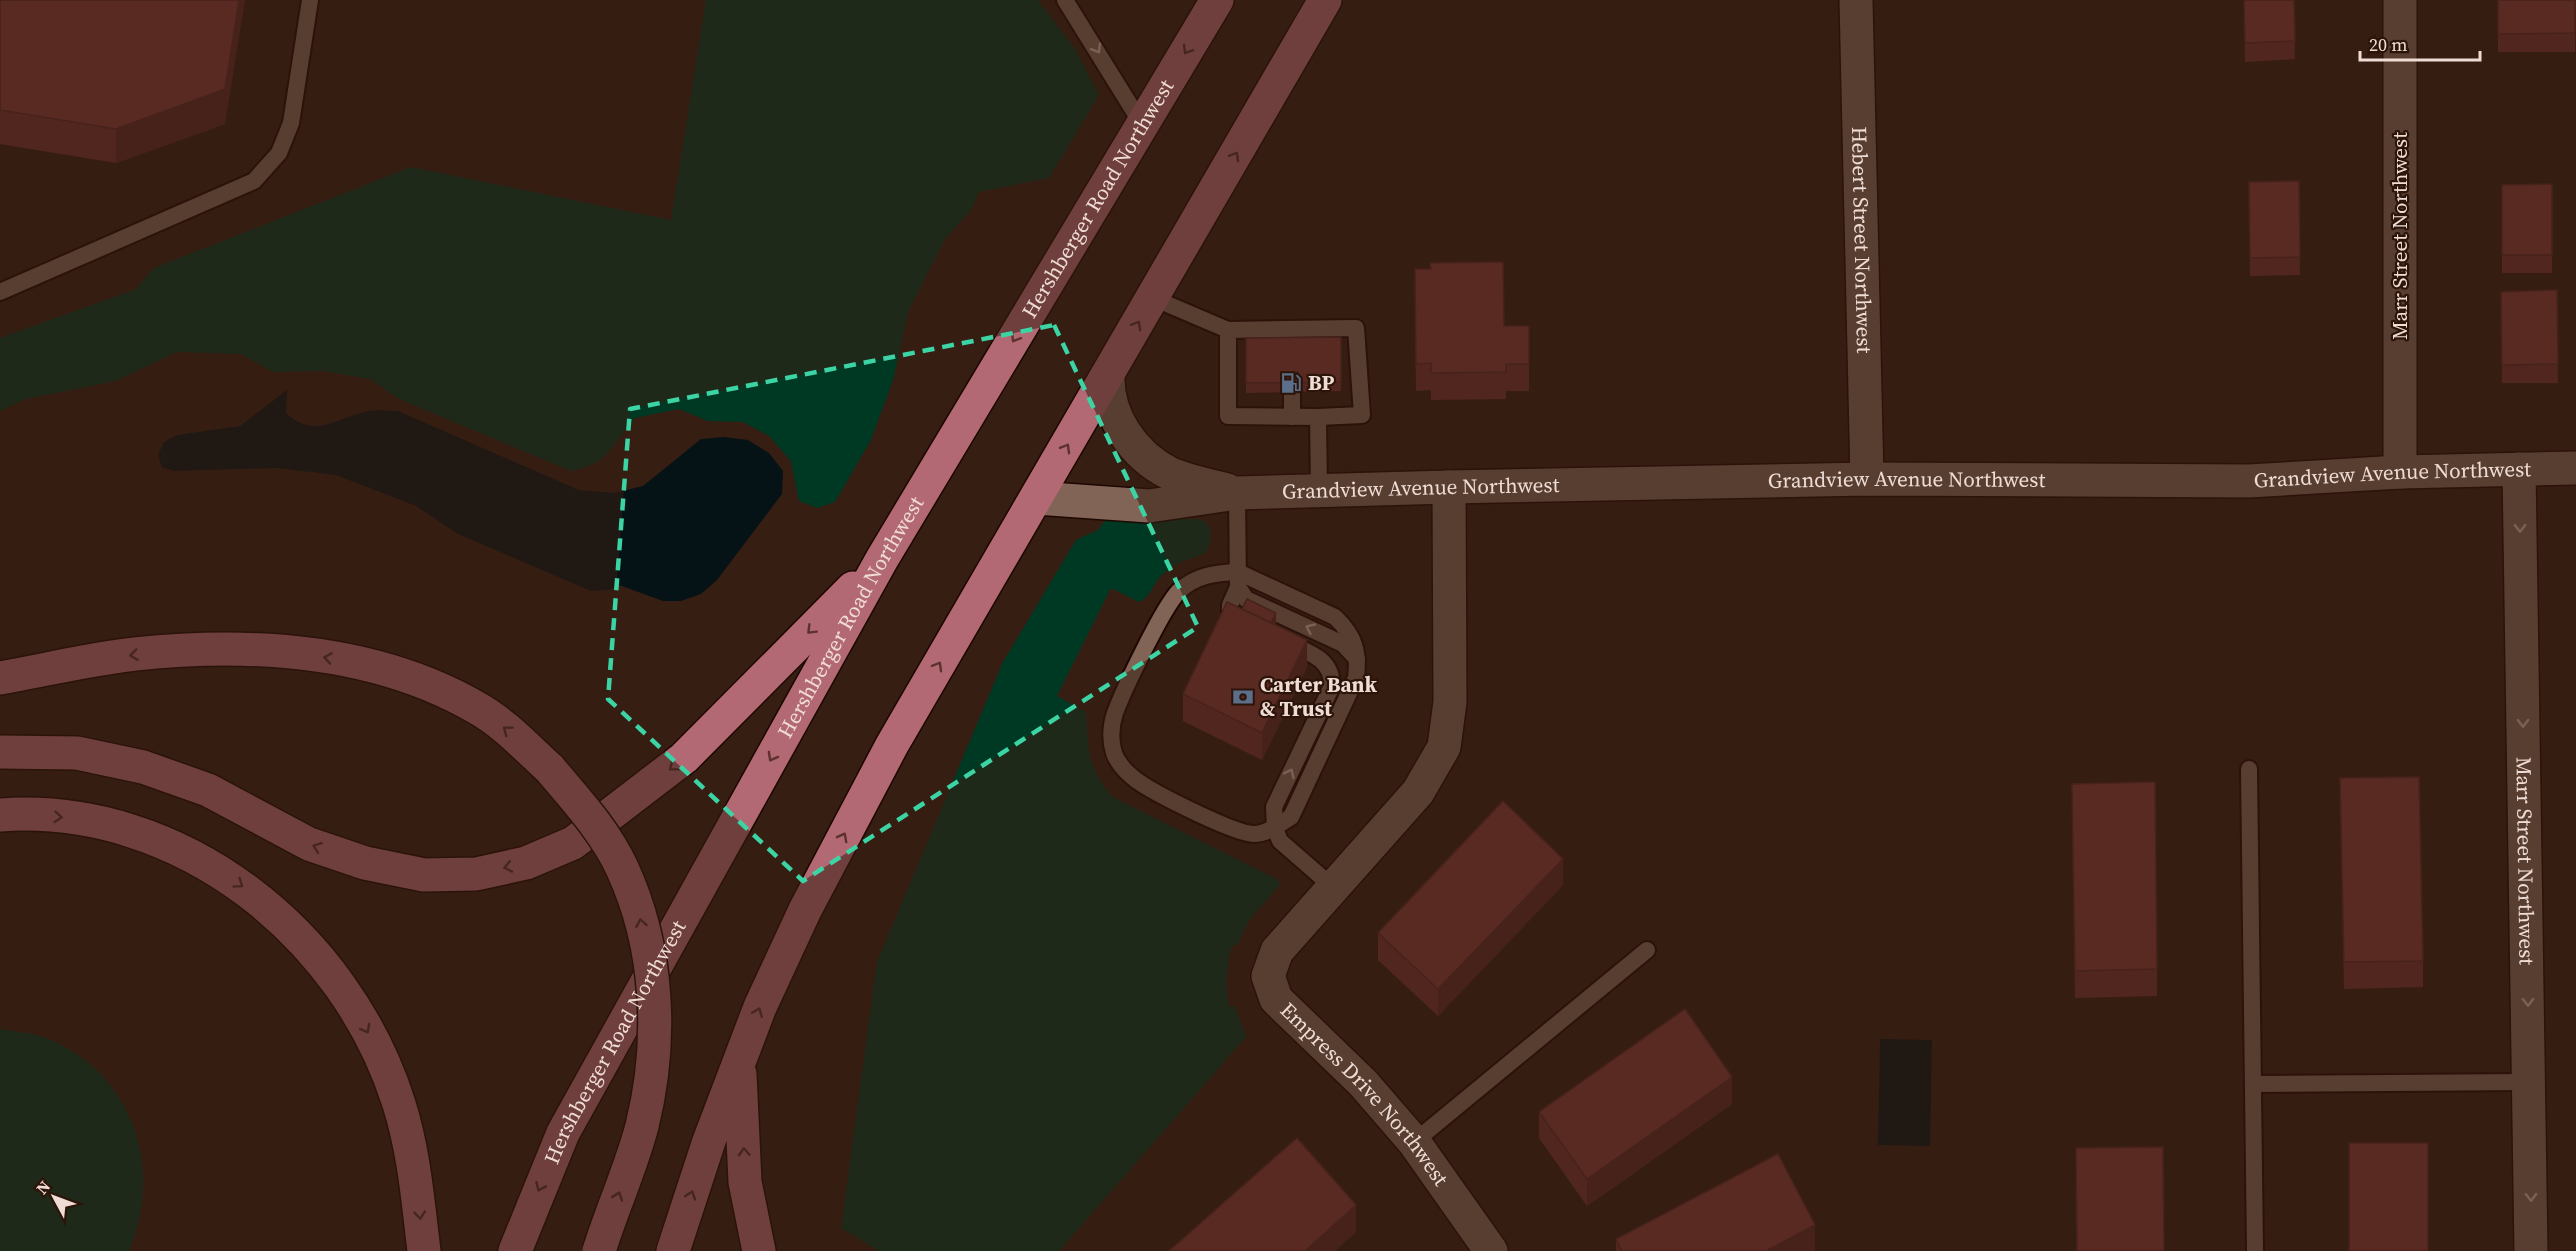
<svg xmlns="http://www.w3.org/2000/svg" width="2576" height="1251" font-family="'Source Serif 4',serif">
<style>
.green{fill:#003923}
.water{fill:#061316}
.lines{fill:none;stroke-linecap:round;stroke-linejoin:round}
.service-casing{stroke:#1d0701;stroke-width:20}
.minor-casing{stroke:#1d0701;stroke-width:36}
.primary-casing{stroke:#1d0701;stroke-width:36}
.service{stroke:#826457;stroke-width:16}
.minor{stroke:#826457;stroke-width:33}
.primary{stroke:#b36974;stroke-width:33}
.primary-bridge-casing{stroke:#1d0701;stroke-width:36;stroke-linecap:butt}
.primary-bridge{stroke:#b36974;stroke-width:33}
.wall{fill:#70322f}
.shaded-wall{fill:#5b2926}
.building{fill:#823a37;stroke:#5b2926;stroke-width:1.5}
.oneway{stroke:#c9b3a9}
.oneway2{stroke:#5b322e}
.marked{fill:none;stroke:#3cd4a4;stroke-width:4.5;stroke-dasharray:12 8;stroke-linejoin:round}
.labels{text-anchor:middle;stroke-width:4.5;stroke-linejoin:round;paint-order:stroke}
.street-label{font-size:21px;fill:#efddd5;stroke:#2c1409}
.poi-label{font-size:21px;font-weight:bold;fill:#efddd5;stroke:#2c1409;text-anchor:start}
</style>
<rect width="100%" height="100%" fill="#371e13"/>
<g class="green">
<path d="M706,0H1038L1075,49L1099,95L1049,178L979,192L971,210L945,239L909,310L893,380L871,440L835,502L817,508L799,501L791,461L769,436L743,422L708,421L679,409L635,418C611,445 610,464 571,471L399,399L370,379L323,371L273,372L241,354L177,352L116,381L26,399L0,411V338L136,289L154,268L411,167L671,220Z"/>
<path d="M1106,519H1198C1215,523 1213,541 1205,553C1190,559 1172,564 1161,576C1152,585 1150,598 1139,602L1111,588L1057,696L1086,712C1089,750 1086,767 1113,797L1278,880L1280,885L1250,919L1237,945L1232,946C1226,966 1225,984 1229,1006H1235L1246,1037L1059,1251H879L841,1228L877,962L1003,662L1076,540L1098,530Z"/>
<path d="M0,1029C16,1032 35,1033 49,1039C134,1075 164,1170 129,1251H0Z"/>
</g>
<g class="water">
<path d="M287,390L286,413C314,439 334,419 365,412C375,409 387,411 398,411L579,490L614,493L643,486L701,439L724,437L748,440L769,453L783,471L782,494L717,580L701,594L681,601H663L619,585L609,590L591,591L458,534L416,506L336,475L276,468L173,471L162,467L158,455L164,442L177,435L240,426Z"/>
<polygon points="1880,1039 1932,1040 1930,1146 1878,1145"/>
</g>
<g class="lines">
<g class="service-casing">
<g id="service">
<polyline points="1065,0 1143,126"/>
<polyline points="0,292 254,181 279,153 291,123 310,0"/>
<polyline points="1153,298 1228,330"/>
<polyline points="1292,392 1292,417"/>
<polyline points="1318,417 1362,415 1356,328 1228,330 1228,416 1318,417 1319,492"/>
<polyline points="1237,493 1238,587 1230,605 1230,612 1241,619"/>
<path d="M1238,572L1335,617C1355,636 1359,652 1356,678L1291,817C1280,824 1267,834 1254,834C1235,834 1163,797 1145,786C1133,779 1119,767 1114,753C1110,740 1111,725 1115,713C1124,689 1163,607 1179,591C1196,575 1216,573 1238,572Z"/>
<polyline points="1238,587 1246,599 1343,644 1357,659"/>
<path d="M1288,643C1310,653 1332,659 1332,686L1274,807L1275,828L1280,841L1334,888"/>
<polyline points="2249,769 2255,1251"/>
<polyline points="2253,1084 2529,1082"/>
<polyline points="1414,1142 1647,950"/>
</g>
</g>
<g class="minor-casing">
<g id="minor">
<path id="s1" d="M1856,0L1867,479"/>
<polyline points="2400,0 2400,472"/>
<path d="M1108,376C1107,416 1133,455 1169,473C1187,481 1208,485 1227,490"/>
<path id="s2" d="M2519,469L2531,1251"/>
<path id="s3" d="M1449,487L1450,702L1444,747L1418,792L1277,951L1268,976L1276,999L1363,1083L1414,1142L1491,1251"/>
<path id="s4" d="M1036,498L1149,506L1237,493L1449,487L1867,479L2249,481L2400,472L2576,468"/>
</g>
</g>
<g class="primary-casing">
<g id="primary">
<path d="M0,678C45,670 90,659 135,654C249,642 375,649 477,708C504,723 527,748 550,769"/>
<polyline points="0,752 77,753 143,767 208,790 309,844 365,863 424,875 476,874 526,863 573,843 684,758 853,588"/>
<path d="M0,815C181,802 346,935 399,1104C414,1151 418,1202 424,1251"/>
<polyline points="740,1074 745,1182 759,1251"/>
<path id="s5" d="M515,1251L563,1133L882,559L1217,0"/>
<polyline points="673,1251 709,1141 760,1007 805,910 892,745 1325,0"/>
</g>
</g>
<use href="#service" class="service"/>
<use href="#minor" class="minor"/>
<use href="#primary" class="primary"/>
<g class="primary-bridge-casing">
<path id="primary-bridge" d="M550,769C576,800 605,831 622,868C659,948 663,1042 642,1126C631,1168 612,1209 599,1251"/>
</g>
<use href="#primary-bridge" class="primary-bridge"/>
</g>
<g class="wall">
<polygon points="0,0 225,124 116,163 0,144"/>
<polygon points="2244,0 2294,0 2295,59 2245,62"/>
<polygon points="2498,0 2576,0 2575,52 2498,52"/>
<polygon points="2299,181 2300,275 2250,276 2249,182"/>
<polygon points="2552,184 2552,273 2502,273 2502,185"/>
<polygon points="1430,263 1504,326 1529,326 1529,391 1506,391 1506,399 1431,400 1431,390 1416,391 1415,269 1430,269"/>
<polygon points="2557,290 2558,383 2502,383 2501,292"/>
<polygon points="1341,337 1341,391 1246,393 1246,338"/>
<polygon points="1242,609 1276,623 1275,625 1307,667 1262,760 1183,721 1183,694"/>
<polygon points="2340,778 2423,961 2423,987 2344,989"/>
<polygon points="2072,810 2157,969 2157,996 2075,998"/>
<polygon points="1563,885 1438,1016 1378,960 1378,933"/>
<polygon points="1732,1104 1587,1206 1539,1138 1539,1112"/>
<polygon points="1616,1239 1815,1251 1616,1251"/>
</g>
<g class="shaded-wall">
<polygon points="239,0 245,0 225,124 116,163 116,129"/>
<polygon points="1276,613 1276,623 1264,647 1264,637"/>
<polygon points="1307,640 1307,667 1262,760 1262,733"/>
<polygon points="1563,859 1563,885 1438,1016 1438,989"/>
<polygon points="1732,1077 1732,1104 1587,1206 1587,1179"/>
<polygon points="1356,1205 1356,1232 1335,1251 1305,1251"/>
<polygon points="1815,1225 1815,1251 1766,1251"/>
</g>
<g class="building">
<polygon points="0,0 239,0 225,89 116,129 0,110"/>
<polygon points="2244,0 2294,0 2295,41 2245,43"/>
<polygon points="2498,0 2575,0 2575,33 2498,34"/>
<polygon points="2299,181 2300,257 2250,258 2249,182"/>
<polygon points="2552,184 2552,255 2502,255 2502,185"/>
<polygon points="1503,262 1504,326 1529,326 1529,364 1506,364 1506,372 1431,373 1431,363 1416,364 1415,269 1431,269 1430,263"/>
<polygon points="2557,290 2558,364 2502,365 2501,292"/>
<polygon points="1341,337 1341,382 1246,383 1246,338"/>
<polygon points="1247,599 1276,613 1271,623 1242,609"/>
<polygon points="1227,602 1307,640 1262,733 1183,694"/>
<polygon points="2419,777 2423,961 2344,962 2340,778"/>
<polygon points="2155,782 2157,969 2075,971 2072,784"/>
<polygon points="1503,801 1563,859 1438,989 1378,933"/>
<polygon points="1685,1009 1732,1077 1587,1179 1539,1112"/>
<polygon points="1297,1138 1356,1205 1305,1251 1169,1251"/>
<rect x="2349" y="1143" width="79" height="108"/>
<polygon points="2163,1147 2164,1251 2077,1251 2076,1148"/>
<polygon points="1778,1154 1815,1225 1766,1251 1622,1251 1616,1239"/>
</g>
<defs><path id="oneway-chevron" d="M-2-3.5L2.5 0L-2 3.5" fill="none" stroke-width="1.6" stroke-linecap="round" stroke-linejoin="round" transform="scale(1.5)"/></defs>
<g class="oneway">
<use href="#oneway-chevron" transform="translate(1097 49) rotate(59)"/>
<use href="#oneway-chevron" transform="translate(2520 528) rotate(89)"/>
<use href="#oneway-chevron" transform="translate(1310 628) rotate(-155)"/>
<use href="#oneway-chevron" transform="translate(2523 723) rotate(89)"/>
<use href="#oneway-chevron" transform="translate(1290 773) rotate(-64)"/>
<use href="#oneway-chevron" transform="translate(2528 1002) rotate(89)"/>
<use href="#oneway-chevron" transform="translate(2531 1197) rotate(89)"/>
</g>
<g class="oneway2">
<use href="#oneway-chevron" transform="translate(1187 50) rotate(121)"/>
<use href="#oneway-chevron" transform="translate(1235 156) rotate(-60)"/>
<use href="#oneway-chevron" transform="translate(1137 325) rotate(-60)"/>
<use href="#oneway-chevron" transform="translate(1015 338) rotate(121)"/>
<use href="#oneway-chevron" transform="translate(1066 448) rotate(-60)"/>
<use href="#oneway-chevron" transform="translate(811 630) rotate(135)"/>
<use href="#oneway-chevron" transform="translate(134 655) rotate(173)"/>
<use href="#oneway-chevron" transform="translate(328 658) rotate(-171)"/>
<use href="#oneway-chevron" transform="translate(938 666) rotate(-60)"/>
<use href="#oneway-chevron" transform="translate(507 730) rotate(-143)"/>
<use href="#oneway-chevron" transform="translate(772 757) rotate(119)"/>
<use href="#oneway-chevron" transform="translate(673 767) rotate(143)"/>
<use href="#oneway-chevron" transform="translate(58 817) rotate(5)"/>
<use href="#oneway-chevron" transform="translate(843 837) rotate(-62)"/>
<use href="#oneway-chevron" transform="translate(317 847) rotate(-160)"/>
<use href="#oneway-chevron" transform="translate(508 867) rotate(168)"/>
<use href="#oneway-chevron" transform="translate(239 884) rotate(34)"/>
<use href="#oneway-chevron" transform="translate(641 923) rotate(-100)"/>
<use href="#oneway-chevron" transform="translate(758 1012) rotate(-68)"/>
<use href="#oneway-chevron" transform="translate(366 1029) rotate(61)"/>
<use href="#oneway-chevron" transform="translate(744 1152) rotate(-93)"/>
<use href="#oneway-chevron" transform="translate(540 1187) rotate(114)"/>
<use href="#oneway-chevron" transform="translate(691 1195) rotate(-72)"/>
<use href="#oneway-chevron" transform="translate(618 1196) rotate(-71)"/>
<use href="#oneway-chevron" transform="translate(420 1215) rotate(84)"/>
</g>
<path d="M0 0H2576V1251H0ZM1054,325L1198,627L803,881L608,699L630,409Z" fill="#371e13" fill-opacity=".55" fill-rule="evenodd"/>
<path class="marked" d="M1054,325L1198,627L803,881L608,699L630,409Z"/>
<defs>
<g id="fuel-bare" transform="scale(1.62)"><path d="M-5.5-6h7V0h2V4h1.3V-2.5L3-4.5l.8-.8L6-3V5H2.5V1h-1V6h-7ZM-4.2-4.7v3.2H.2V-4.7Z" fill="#5c6f8a" stroke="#2c1409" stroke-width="2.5" paint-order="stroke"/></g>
<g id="bank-bare" transform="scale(1.62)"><path d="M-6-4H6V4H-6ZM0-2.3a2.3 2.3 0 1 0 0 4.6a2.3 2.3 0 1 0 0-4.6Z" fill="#5c6f8a" stroke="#2c1409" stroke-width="2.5" paint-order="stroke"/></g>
</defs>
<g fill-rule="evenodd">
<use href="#fuel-bare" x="1291" y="383"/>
<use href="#bank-bare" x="1243" y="697"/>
</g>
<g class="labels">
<g class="street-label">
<text dy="7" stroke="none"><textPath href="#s5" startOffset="1204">Hershberger Road Northwest</textPath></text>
<text transform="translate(2400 236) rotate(-90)" y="7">Marr Street Northwest</text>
<text dy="7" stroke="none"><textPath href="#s1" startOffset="240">Hebert Street Northwest</textPath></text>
<text dy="7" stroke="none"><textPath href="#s4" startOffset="1358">Grandview Avenue Northwest</textPath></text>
<text dy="7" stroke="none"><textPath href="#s4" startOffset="872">Grandview Avenue Northwest</textPath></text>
<text dy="7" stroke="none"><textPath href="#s4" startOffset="386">Grandview Avenue Northwest</textPath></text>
<text dy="7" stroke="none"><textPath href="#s5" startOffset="718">Hershberger Road Northwest</textPath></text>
<text dy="7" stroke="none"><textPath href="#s2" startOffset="392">Marr Street Northwest</textPath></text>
<text dy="7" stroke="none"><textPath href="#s5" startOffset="232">Hershberger Road Northwest</textPath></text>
<text dy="7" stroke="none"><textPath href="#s3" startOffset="706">Empress Drive Northwest</textPath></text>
</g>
<g class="poi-label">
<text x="1308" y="390">BP</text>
<text x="1260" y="692">Carter Bank<tspan x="1260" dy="24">&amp; Trust</tspan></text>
</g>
</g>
<g transform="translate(54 1197) rotate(311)" stroke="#2c1409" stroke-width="4.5" paint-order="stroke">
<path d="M0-4.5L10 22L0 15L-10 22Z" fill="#efddd5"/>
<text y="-9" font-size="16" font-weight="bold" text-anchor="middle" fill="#efddd5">N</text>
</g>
<path d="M2360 51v9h120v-9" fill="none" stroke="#efddd5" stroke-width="3"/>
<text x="2369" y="51" font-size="18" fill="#efddd5" stroke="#2c1409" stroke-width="4.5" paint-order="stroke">20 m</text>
</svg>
